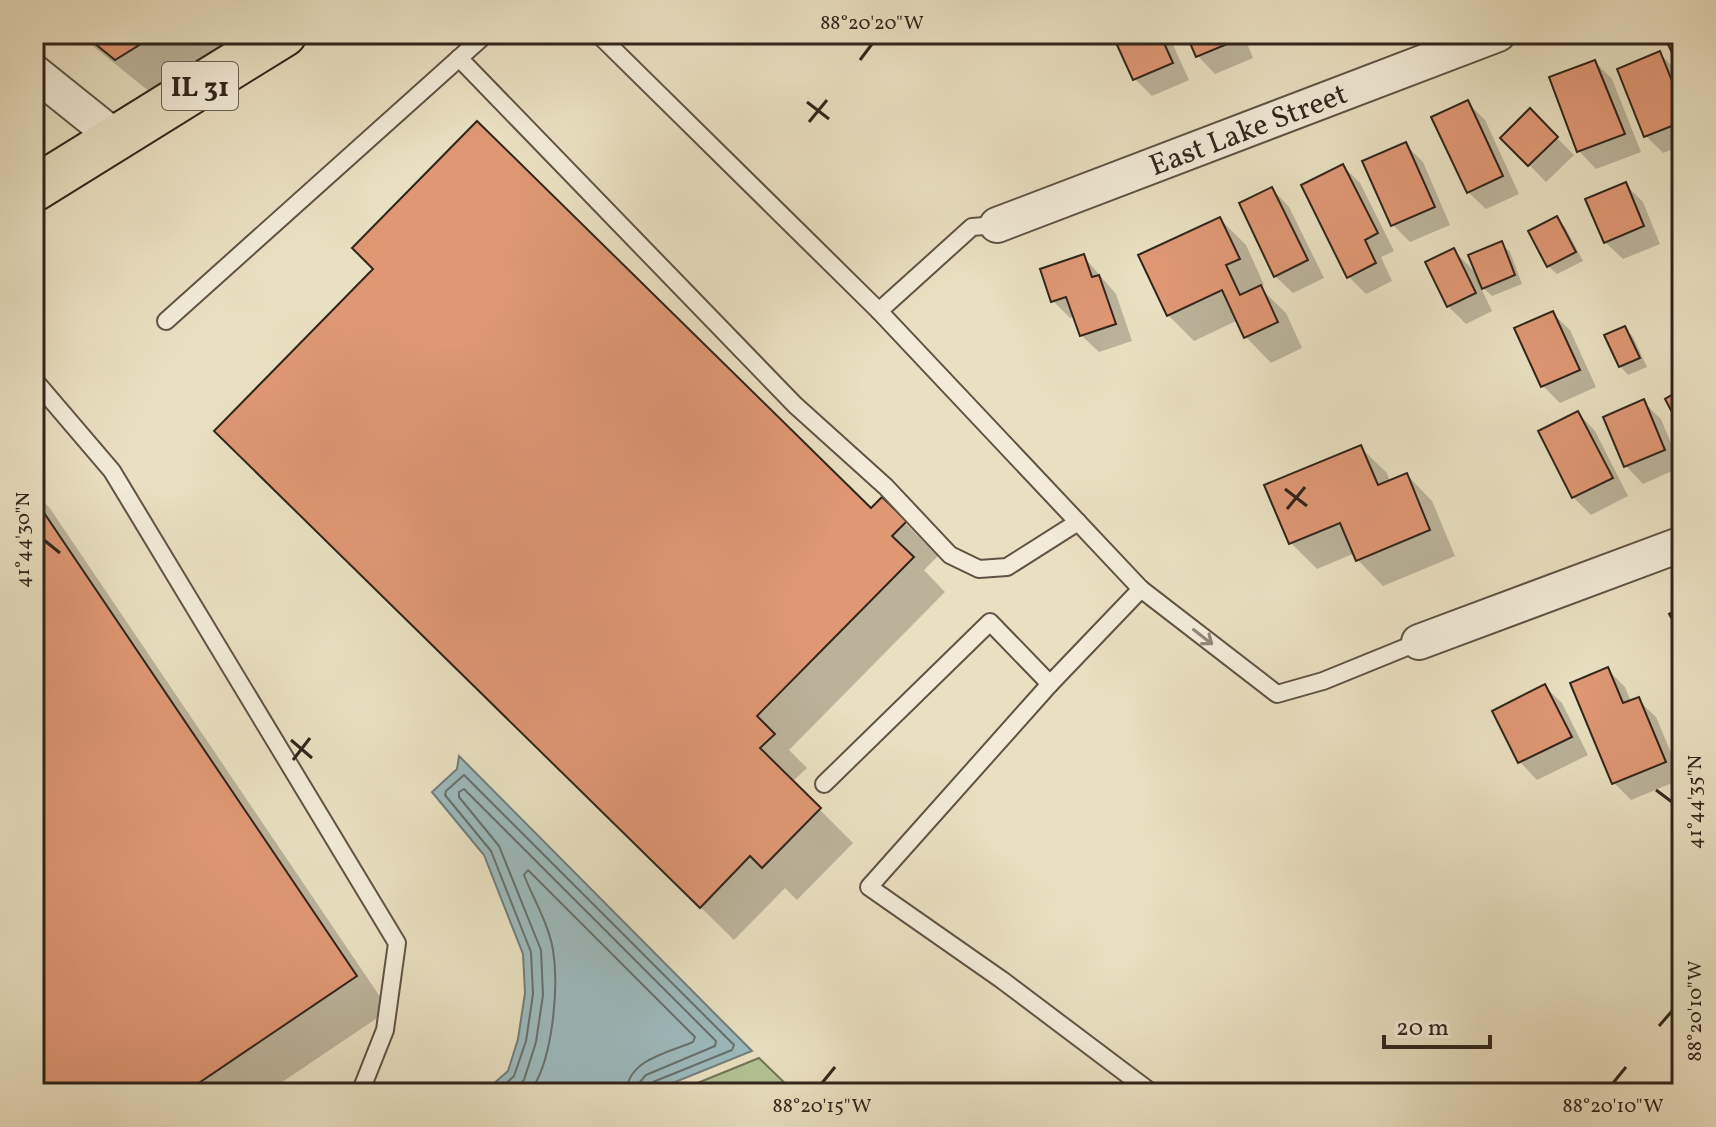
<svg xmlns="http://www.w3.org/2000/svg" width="1716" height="1127" font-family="Vollkorn,serif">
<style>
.green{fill:#b4c395;stroke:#727458;stroke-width:2}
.water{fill:#9cbabd;stroke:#717e7c;stroke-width:2}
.shadow{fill:#0003}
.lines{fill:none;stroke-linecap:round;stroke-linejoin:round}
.shore{stroke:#66706c;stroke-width:2}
.building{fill:#df9774;stroke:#31251b;stroke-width:2}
.lane-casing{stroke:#5f5444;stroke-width:20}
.street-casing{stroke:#5f5444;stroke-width:38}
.primary-casing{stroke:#31251b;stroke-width:48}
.lane{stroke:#f1ebd7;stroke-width:16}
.street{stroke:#f1ebd7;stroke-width:34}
.primary{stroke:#e9e0c1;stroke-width:44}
.oneway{stroke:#918879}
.ticks{fill:none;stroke:#31251b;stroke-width:3}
.labels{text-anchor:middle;stroke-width:6;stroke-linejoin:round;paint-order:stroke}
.shield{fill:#f1ebd7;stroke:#6b6053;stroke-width:2}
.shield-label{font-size:28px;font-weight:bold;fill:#31251b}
.street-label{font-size:30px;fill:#31251b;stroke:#f1ebd7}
.neatline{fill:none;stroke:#31251b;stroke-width:3}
.ticks-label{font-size:20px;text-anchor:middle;fill:#31251b}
</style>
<rect width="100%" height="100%" fill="#e9e0c1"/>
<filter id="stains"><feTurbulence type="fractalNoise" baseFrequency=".0025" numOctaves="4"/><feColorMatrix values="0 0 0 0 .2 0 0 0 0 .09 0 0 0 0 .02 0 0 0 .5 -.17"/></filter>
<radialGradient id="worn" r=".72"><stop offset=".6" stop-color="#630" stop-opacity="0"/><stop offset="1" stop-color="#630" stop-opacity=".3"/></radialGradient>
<polygon class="green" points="759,1058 795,1093 673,1093"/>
<polygon class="water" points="459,756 752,1051 648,1093 483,1093 508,1071 518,1039 525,993 523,954 484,855 432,792 457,769"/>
<g class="shadow">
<polygon points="78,34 239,34 241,36 150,92"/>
<polygon points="1114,34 1168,34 1189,80 1152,96 1135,79"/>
<polygon points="1188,34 1243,34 1253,58 1215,74 1198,56"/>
<polygon points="1268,34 1284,34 1274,40"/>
<polygon points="1659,53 1677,71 1682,84 1682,146 1663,153 1646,136"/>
<polygon points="1595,62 1612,79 1641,152 1596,169 1579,151"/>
<polygon points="1467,102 1485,120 1519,194 1486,209 1468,192"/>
<polygon points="1530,111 1574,155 1546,182 1503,138"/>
<polygon points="1406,145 1423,162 1450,225 1410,242 1393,225"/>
<polygon points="1343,166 1360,183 1394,251 1381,257 1392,281 1366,294 1349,277"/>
<polygon points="1625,184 1643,202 1660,244 1623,259 1605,242"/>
<polygon points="1272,189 1289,207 1324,278 1293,293 1275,276"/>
<polygon points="1557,218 1565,227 1583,261 1557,274 1548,266"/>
<polygon points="1220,219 1246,245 1264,285 1259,287 1286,313 1302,348 1271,363 1246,337 1238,320 1194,341 1168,315"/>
<polygon points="1501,243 1510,252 1522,284 1492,296 1479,284 1492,311 1466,324 1448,306 1454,251 1478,275"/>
<polygon points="1084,257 1116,294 1132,341 1099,352 1081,335 1075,317 1070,318 1053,301"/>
<polygon points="1552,313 1570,330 1596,387 1560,403 1543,386"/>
<polygon points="1625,328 1633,337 1647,367 1628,375 1620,366"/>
<polygon points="1643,402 1661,419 1681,467 1643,484 1626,466"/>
<polygon points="1578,413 1595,431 1628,496 1591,515 1573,497"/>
<polygon points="1361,448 1387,473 1390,482 1407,475 1432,501 1455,556 1383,586 1358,560 1355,553 1317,569 1291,543"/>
<polygon points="250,464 871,510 882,500 938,556 924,570 945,592 789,750 807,768 792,782 853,843 797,900 785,888 734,940"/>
<polygon points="34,492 49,507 389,1010 266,1093 34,1093"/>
<polygon points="1608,670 1625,687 1631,702 1638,700 1656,717 1682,779 1631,800 1614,783"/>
<polygon points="1544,686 1562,703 1588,755 1537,780 1520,762 1494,711"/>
</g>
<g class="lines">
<g class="shore">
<polyline points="496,1093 514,1076 526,1041 533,994 531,952 491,851 445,795 446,791 464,775 734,1045 732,1050 653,1082 648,1093"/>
<polyline points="511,1093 524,1080 536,1042 543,995 541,950 499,846 459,797 459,792 464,789 716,1041 715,1046 646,1075 640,1082 638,1093"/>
<path d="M529,1093C553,1063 559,987 553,950C549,925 533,898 524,875L528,870L695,1037L693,1042C668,1053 628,1059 626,1093"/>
</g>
</g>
<g class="building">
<polygon points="83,34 157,34 115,60"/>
<polygon points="1112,34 1160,34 1173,63 1133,80"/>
<polygon points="1186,34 1235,34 1237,40 1196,57"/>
<polygon points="1673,34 1682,34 1682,74 1665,38"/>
<polygon points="1660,51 1682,106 1682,122 1644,137 1617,69"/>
<polygon points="1595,60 1625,134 1577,152 1549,77"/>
<polygon points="1468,100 1503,176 1467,193 1431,117"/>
<polygon points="1530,108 1558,137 1528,166 1500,138"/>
<polygon points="477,121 871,508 882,497 907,521 892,536 914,557 757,716 775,734 760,748 821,808 762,868 750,856 700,908 214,431 373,269 352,248"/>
<polygon points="1406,142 1435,207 1391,226 1362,161"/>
<polygon points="1343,164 1378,233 1365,240 1376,263 1347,278 1301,185"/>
<polygon points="1626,182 1644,226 1604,243 1585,199"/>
<polygon points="1272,187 1308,260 1274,277 1239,203"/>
<polygon points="1557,216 1576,252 1547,267 1528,231"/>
<polygon points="1220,217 1240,259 1226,265 1240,295 1261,285 1278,322 1244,338 1222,290 1167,316 1138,255"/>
<polygon points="1502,241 1515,275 1482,289 1468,255"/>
<polygon points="1454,248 1476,293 1447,307 1425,262"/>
<polygon points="1084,254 1092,277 1099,275 1116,324 1080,336 1066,297 1051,302 1040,269"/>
<polygon points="1553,311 1580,370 1541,387 1514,328"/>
<polygon points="1625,326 1640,358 1619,367 1604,335"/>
<polygon points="1682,389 1682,431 1665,399"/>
<polygon points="1644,399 1665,450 1624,467 1603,417"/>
<polygon points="1578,411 1613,478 1572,498 1538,431"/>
<polygon points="1361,445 1378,485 1407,473 1430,530 1356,561 1340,523 1289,544 1264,485"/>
<polygon points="34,498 357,976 184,1093 34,1093"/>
<polygon points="1682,607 1682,637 1669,614"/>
<polygon points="1608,667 1623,703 1639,697 1666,762 1612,784 1570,683"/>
<polygon points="1545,684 1572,737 1518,763 1492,711"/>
</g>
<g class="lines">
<g class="lane-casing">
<g id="lane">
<polyline points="598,34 879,311 1141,589 1277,694 1323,681 1419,642"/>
<polyline points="459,58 795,405 886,487 950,555 979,569 1007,567 1078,522"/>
<polyline points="879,311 972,227 997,225"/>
<polyline points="166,321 486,34"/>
<polyline points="34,383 36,382 112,471 397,943 385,1030 360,1093"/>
<polyline points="1050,684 869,887 1002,980 1152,1093"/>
<polyline points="824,784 990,622 1050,684 1141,589"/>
</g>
</g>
<g class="street-casing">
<g id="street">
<polyline points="34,72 115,137"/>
<polyline points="997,225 1498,34"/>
<polyline points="1419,642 1682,544"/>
</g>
</g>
<g class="primary-casing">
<polyline id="primary" points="34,189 284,34"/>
</g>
<use href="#lane" class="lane"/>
<use href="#street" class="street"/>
<use href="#primary" class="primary"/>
</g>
<defs><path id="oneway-shaft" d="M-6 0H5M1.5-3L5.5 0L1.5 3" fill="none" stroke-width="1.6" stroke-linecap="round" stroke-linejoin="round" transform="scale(2)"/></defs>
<use class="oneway" href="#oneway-shaft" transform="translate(1203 637) rotate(38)"/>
<path class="ticks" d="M860,60L872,44M807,102L829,119M809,122L827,100M1285,489L1307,506M1287,509L1305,487M44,540L60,553M291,740L312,758M293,760L310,738M1656,790L1672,802M1659,1026L1672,1011M822,1083L835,1067M1613,1083L1626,1067"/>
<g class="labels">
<rect class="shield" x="162" y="62" width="76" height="48" rx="6"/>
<g class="shield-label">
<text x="200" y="96">IL 31</text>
</g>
<g class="street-label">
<text transform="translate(1248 129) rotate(-21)" y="10">East Lake Street</text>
</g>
</g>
<rect width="1716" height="1127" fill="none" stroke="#e9e0c1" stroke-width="88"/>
<path d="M1384 1035v12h106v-12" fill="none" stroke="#31251b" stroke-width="4"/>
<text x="1396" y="1035" font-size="24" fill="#31251b" stroke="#f1ebd7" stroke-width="6" paint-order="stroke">20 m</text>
<rect x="44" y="44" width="1628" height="1039" class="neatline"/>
<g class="ticks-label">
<text x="872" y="29">88°20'20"W</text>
<text transform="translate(22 540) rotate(-90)" y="7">41°44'30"N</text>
<text transform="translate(1694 802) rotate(-90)" y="7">41°44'35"N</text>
<text transform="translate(1694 1011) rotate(-90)" y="7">88°20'10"W</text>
<text x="822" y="1112">88°20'15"W</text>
<text x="1613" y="1112">88°20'10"W</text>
</g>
<rect width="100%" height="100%" filter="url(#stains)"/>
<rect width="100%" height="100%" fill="url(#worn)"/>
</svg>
